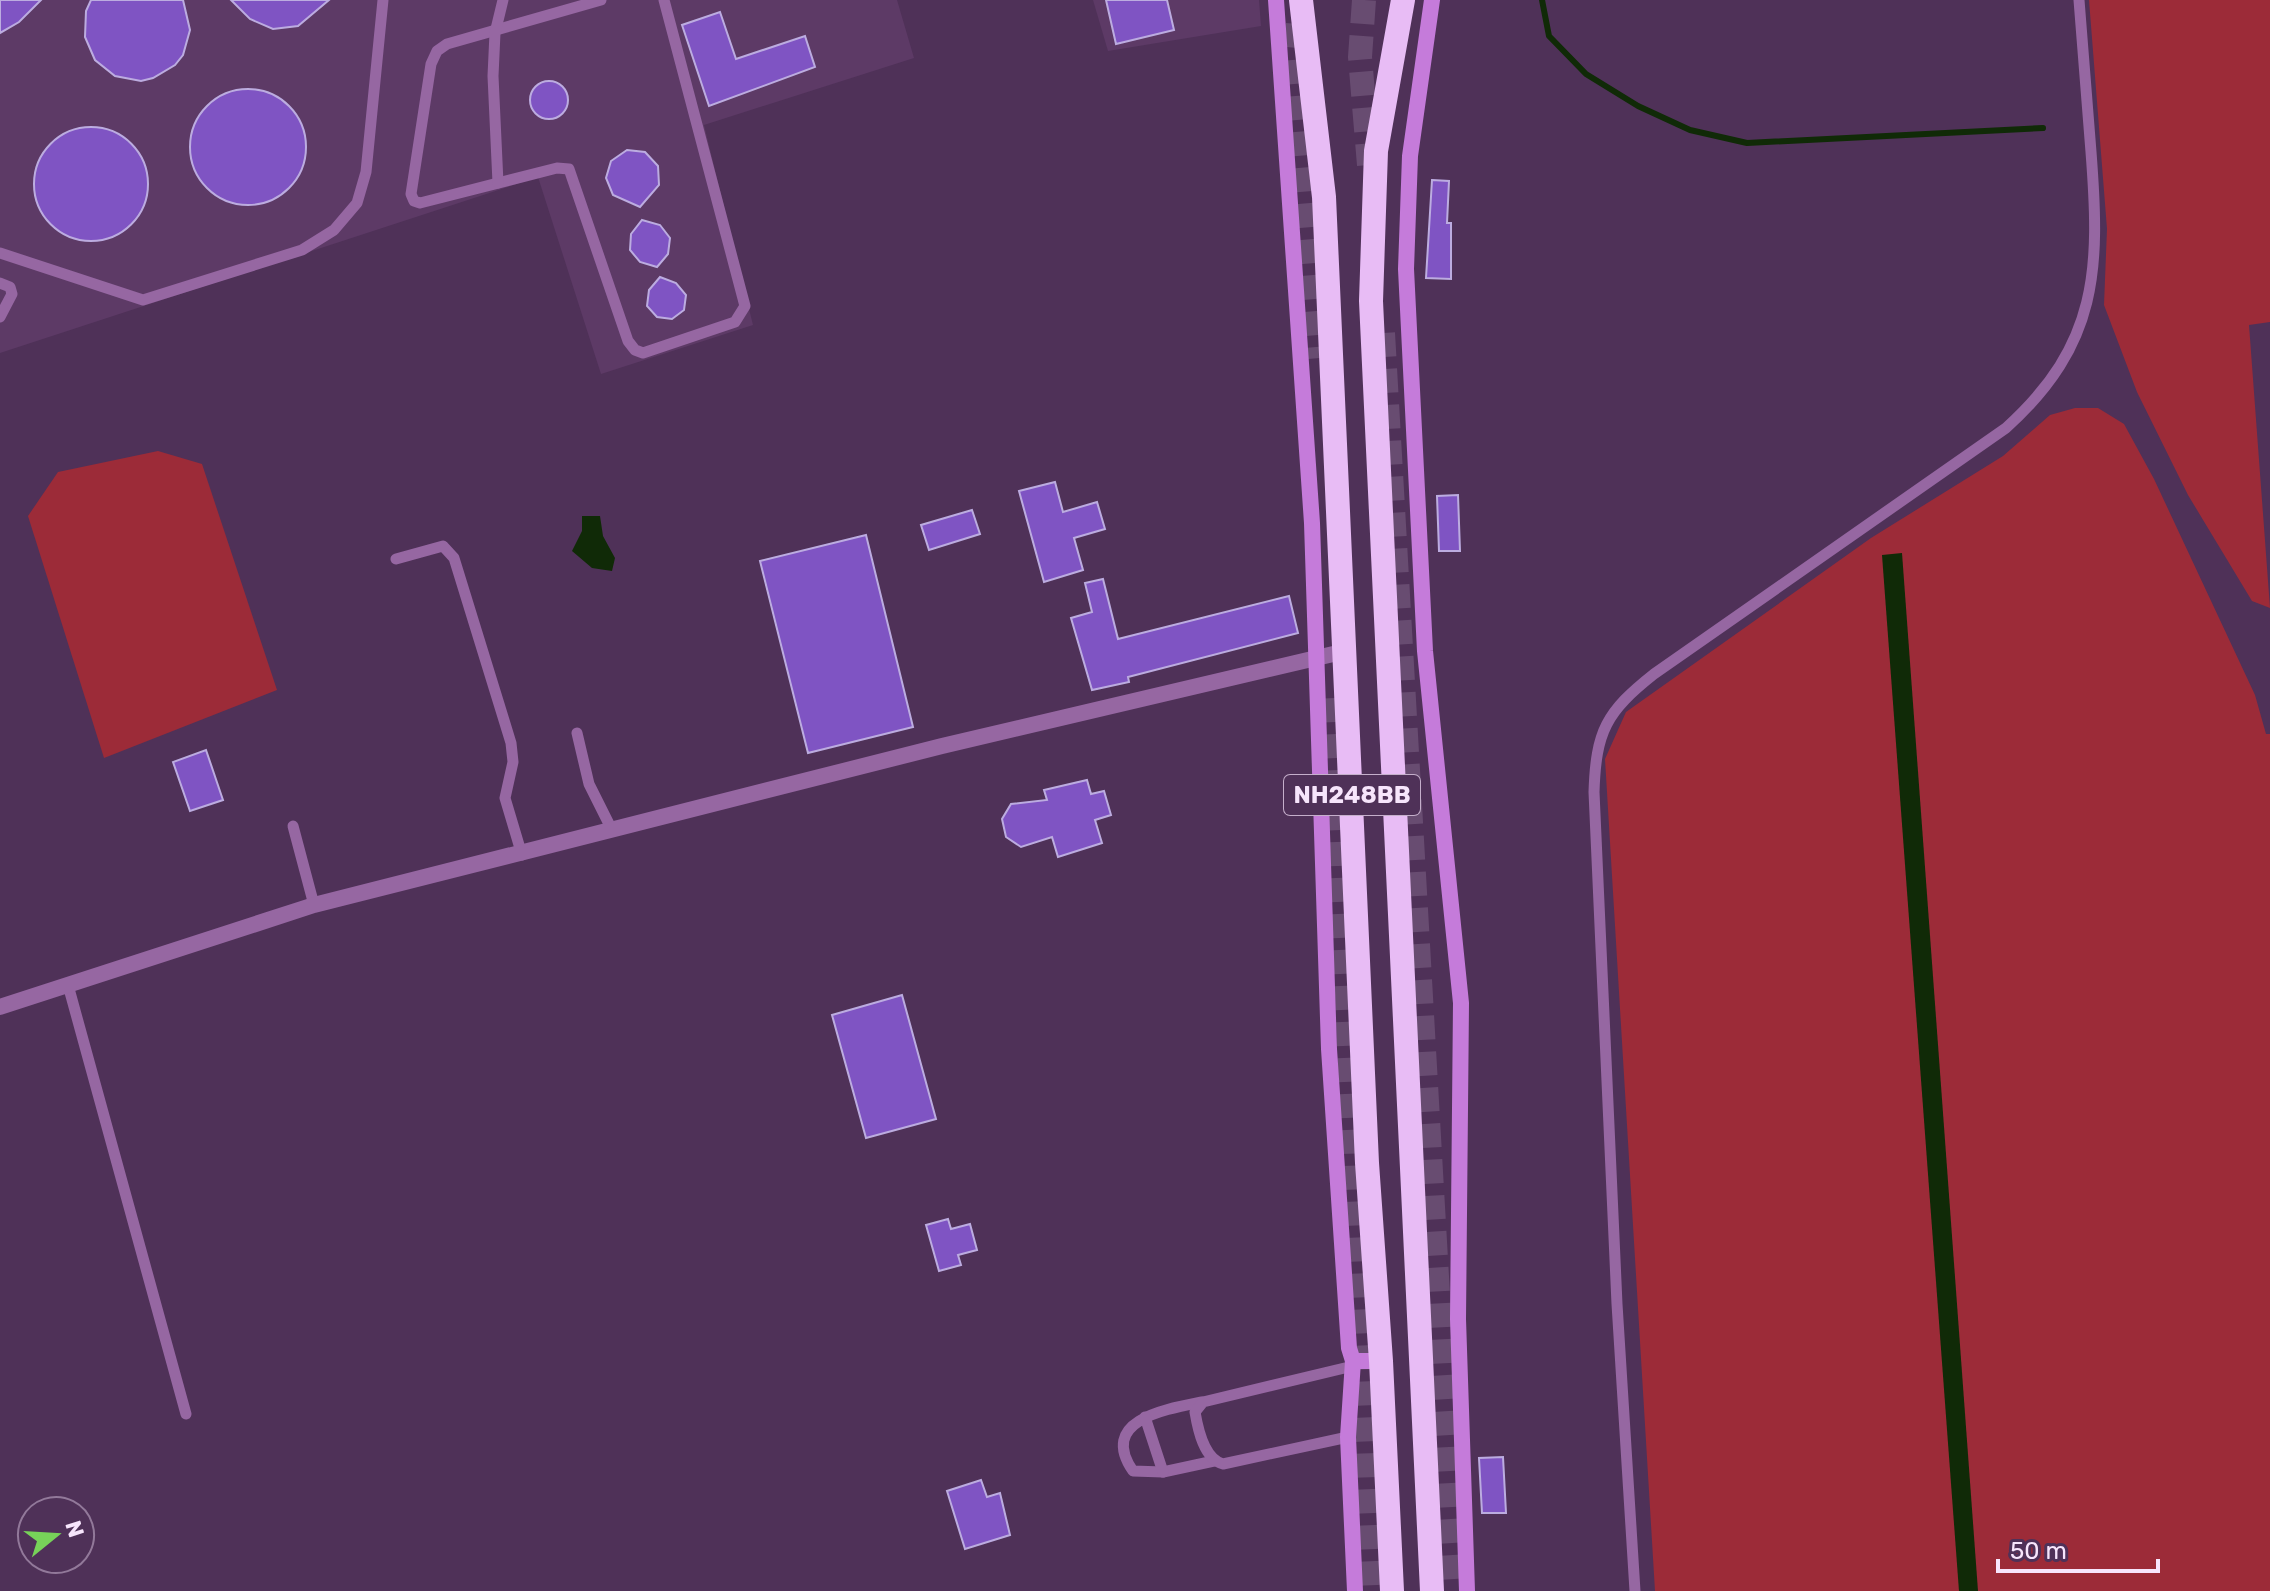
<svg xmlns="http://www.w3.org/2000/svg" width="2270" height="1591" font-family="Rubik,sans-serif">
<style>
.built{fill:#5d3a66}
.green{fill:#9c2b38}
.water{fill:#102a07}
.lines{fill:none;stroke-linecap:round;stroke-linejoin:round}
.stream{stroke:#102a07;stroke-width:6}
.building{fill:#7f54c3;stroke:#bcace0;stroke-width:2}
.highway-tunnel{stroke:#684c71;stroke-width:24;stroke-dasharray:24 12;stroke-linecap:butt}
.lane{stroke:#9667a2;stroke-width:11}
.street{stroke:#9667a2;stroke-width:16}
.secondary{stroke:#c57bda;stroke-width:16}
.highway{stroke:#e8bcf5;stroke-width:24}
.labels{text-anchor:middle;stroke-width:6;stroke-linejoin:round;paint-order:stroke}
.shield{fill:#4f3158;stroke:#c5afcb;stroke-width:2}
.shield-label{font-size:24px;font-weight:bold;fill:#f7e5fc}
</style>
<rect width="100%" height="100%" fill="#4f3158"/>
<g class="built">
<polygon points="0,0 897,0 914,58 704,125 753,325 601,374 538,177 0,353"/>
<polygon points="1093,0 1259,0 1261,26 1108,51"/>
</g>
<g class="green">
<polygon points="2089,0 2270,0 2270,322 2249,325 2270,608 2252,601 2188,495 2137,392 2104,305 2107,229"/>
<polygon points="2075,408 2098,408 2124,424 2154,479 2255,695 2266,734 2270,734 2270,1591 1655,1591 1605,759 1626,712 1871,538 2003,456 2050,415"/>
<polygon points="158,451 202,464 277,690 104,758 28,516 58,472"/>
</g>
<g class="water">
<polygon points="582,516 600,516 603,536 615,558 612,571 592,568 572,551 582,531"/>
<polygon points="1902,553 1978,1591 1959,1591 1882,555"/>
</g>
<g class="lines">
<polyline class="stream" points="1542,0 1549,36 1586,74 1638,106 1690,130 1747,143 2043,128"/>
</g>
<g class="building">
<polygon points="0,0 41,0 19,22 0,33"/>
<polygon points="91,0 183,0 190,30 183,55 175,65 153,78 141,81 115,76 95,60 85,37 86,11"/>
<polygon points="231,0 329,0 298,26 273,29 250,19"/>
<polygon points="1106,0 1167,0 1174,30 1116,44"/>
<polygon points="720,12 736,59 805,36 815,67 709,106 682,25"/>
<circle cx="549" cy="100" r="19"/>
<circle cx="248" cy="147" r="58"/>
<circle cx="91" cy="184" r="57"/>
<polygon points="627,150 645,152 658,166 659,185 640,207 613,195 606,178 611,161"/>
<polygon points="1432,180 1449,181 1447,223 1451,223 1451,279 1426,278"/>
<polygon points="642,220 660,225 670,238 668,254 657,267 640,262 630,250 631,234"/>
<polygon points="660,277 676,283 686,295 684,310 672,319 657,317 647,306 649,290"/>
<polygon points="1055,482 1063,512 1097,502 1105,529 1074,538 1083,570 1044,582 1019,491"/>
<polygon points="1458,495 1460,551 1439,551 1437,496"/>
<polygon points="972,510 980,534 929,550 921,525"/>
<polygon points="866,535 913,727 808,753 760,561"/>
<polygon points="1103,579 1118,639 1289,596 1298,633 1128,677 1129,682 1092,690 1071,618 1092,612 1085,583"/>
<polygon points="206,750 223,800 190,811 173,762"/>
<polygon points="1087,780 1091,794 1104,791 1111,815 1095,820 1102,843 1058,857 1052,837 1021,847 1006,837 1002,819 1011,804 1047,800 1044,790"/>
<polygon points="902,995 936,1119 866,1138 832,1015"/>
<polygon points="948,1219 951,1229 970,1224 977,1250 958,1255 961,1265 939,1271 926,1225"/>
<polygon points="1503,1457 1506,1513 1482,1513 1479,1458"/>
<polygon points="981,1480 987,1497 1000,1493 1010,1535 965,1549 947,1491"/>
</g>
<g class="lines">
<g class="highway-tunnel">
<polyline points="1364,0 1360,57 1369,165"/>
<polyline points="1298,24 1295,57 1320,358"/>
<polyline points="1383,333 1455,1591"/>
<polyline points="1335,698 1371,1591"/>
</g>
<g class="lane">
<polyline points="601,0 447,44 437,51 431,64 411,194 414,201 420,203 557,168 569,169 628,341 635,350 643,353 735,322 745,306 664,0"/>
<polyline points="498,183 493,76 495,33 503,0"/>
<polyline points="0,253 143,300 302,250 334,230 357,203 366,172 383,0"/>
<polyline points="0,283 10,287 12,294 0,317"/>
<polyline points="396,559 443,546 454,558 511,743 513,762 505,798 522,855"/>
<polyline points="577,733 589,784 612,830"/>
<polyline points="293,826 314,905"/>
<polyline points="68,985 186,1414"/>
<path d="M1202,1402C1166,1409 1098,1420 1133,1471L1163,1472L1214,1461"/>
<polyline points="1145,1417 1163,1472"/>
<path d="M1348,1437L1223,1464C1204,1459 1198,1430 1195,1412L1203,1402L1353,1366"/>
<path d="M1635,1591L1617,1304L1594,792C1596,731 1606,712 1654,674L2006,428C2099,344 2100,269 2091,152C2087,101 2083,51 2079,0"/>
</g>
<polyline class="street" points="0,1007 314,905 942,746 1346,651"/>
<g class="secondary">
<polyline points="1276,0 1312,523 1329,1049 1349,1348 1353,1361 1381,1361"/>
<polyline points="1432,0 1410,156 1406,269 1425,651 1461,1003 1458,1319 1467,1591"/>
<polyline points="1353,1361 1348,1437 1355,1591"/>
</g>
<g class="highway">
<polyline points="1301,0 1324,197 1367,1163 1381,1361 1392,1591"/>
<polyline points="1403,0 1376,151 1371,301 1432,1591"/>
</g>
</g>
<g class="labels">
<rect class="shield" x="1284" y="775" width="136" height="40" rx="6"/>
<g class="shield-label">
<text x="1352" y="803">NH248BB</text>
</g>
</g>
<g transform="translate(56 1535) rotate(72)"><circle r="38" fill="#4f3158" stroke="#92799a" stroke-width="2"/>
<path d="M0-6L14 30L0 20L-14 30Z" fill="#77d259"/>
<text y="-12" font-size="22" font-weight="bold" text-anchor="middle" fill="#f7e5fc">N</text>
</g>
<path d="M1998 1559v12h160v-12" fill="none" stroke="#f7e5fc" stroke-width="4"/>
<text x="2010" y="1559" font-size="24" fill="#f7e5fc" stroke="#4f3158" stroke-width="6" paint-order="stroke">50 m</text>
</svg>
